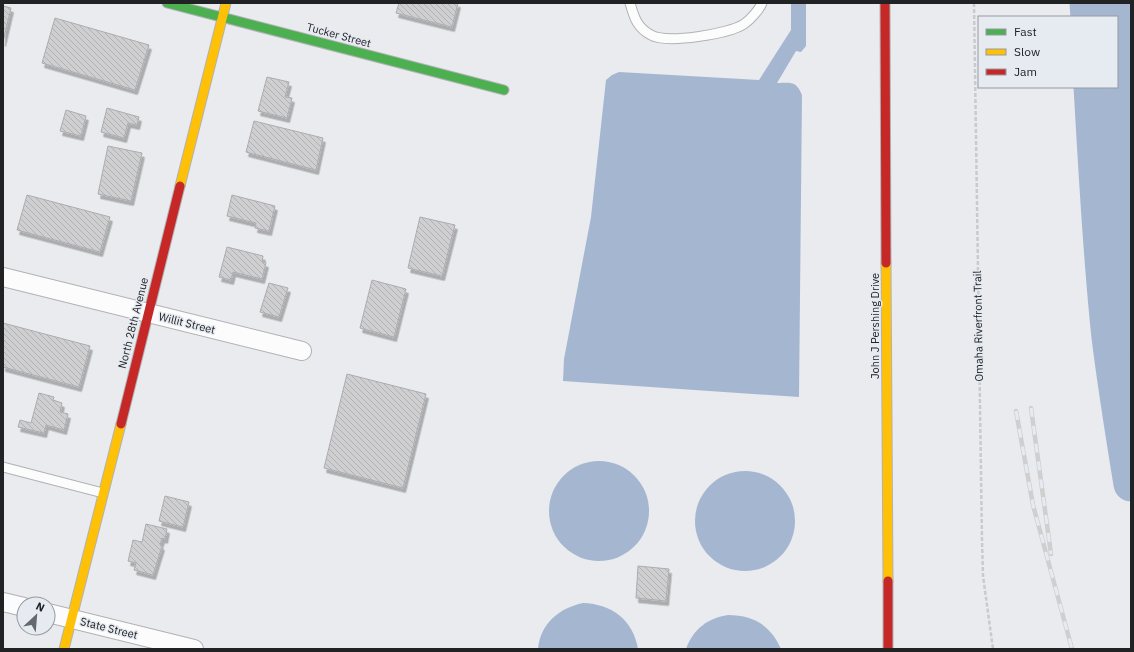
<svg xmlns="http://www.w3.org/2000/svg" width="1134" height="652" font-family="'IBM Plex Sans',sans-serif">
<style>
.water{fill:#a5b6d1}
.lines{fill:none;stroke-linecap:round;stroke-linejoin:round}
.river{stroke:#a5b6d1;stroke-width:35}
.building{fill:url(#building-back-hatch);stroke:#acacaf;filter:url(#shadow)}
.lane-casing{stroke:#b1b2b5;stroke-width:11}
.street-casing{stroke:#b1b2b5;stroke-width:20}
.fast-casing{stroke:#b1b2b5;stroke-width:11}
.slow-casing{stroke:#b1b2b5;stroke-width:11}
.jam-casing{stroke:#b1b2b5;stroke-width:11}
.path{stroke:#c9cacb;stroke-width:2.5;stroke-dasharray:4 2;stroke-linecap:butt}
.lane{stroke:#fcfcfc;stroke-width:9}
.street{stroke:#fcfcfc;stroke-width:18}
.fast{stroke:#4caf50;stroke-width:9}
.slow{stroke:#ffc107;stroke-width:9}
.jam{stroke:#c62828;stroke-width:9}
.rail-casing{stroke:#cfcfd0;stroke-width:4.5}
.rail{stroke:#e6eaf1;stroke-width:3;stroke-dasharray:9;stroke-linecap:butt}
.labels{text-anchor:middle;stroke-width:3;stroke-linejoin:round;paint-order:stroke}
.street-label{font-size:11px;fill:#202224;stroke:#e6eaf1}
</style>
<defs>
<pattern id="building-back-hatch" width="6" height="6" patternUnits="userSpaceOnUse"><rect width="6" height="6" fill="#cfcfd2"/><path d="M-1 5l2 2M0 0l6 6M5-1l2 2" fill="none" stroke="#b1b1b4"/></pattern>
<filter id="shadow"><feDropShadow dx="2.5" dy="4.5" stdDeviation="0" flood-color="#0004"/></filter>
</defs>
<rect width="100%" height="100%" fill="#e9ebee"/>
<g class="water">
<path d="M791,3H806V46L801,52L796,51L777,83C790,83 796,80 802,95L799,397L563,381L564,359L591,217L606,80L612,75L619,72L759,80L791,30Z"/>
<path d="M1087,3H1131V484C1123,435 1115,386 1109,337C1100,254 1096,170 1091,87H1117V17H1088Z"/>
<circle cx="599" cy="511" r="50"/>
<circle cx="745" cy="521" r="50"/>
<path d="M583,603C612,604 633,620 638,649H538C540,624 559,608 583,603Z"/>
<path d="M728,615C754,615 771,626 781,649H686C693,629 708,618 728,615Z"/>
</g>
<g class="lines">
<g class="river">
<polyline points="1087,3 1088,17"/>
<path d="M1091,87C1096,170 1100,254 1109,337C1115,386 1123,435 1131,484"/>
</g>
</g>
<g class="building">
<polygon points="399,3 458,3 452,27 396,13"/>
<polygon points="3,6 11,8 3,42"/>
<polygon points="55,18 149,45 135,90 42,63"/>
<polygon points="267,77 289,82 285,97 292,98 287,118 258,111"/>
<polygon points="107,108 139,117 137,125 128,123 124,138 101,132"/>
<polygon points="66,110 86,116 81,136 60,131"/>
<polygon points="254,121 323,138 316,170 246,152"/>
<polygon points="108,146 142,153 131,201 98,194"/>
<polygon points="27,195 110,217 100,252 17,230"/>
<polygon points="232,195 275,206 269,231 255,228 256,223 227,216"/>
<polygon points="420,217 455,225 442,276 408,268"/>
<polygon points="227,247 263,256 262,262 266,263 262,279 233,272 231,280 219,277"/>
<polygon points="372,280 406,289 394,337 360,328"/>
<polygon points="269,283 288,288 279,317 260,312"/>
<polygon points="3,323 90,346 79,387 3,367"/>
<polygon points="347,374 426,394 403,488 324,468"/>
<polygon points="39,393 54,397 53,400 62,403 60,412 68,414 64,430 46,425 44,433 18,427 20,420 31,423"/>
<polygon points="165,496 189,502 183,527 159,521"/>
<polygon points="146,524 167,529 165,539 162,538 160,545 162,546 153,575 134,570 136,563 128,561 133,540 142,542"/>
<polygon points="638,566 669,569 666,601 636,598"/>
</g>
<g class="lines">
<g class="lane-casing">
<g id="lane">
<path d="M630,3C634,17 637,28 651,35C667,44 729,34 744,24C750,20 759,10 762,3"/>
<polyline points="3,467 103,493"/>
</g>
</g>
<g class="street-casing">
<g id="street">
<polyline points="3,277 302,351"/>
<polyline points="3,602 24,607"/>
<polyline points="48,613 194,649"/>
</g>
</g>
<g class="fast-casing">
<polyline id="fast" points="167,3 504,90"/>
</g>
<g class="slow-casing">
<g id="slow">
<polyline points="180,186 226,3"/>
<polyline points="886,263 888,581"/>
<polyline points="64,649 121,424"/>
</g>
</g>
<g class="jam-casing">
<g id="jam">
<polyline points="885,3 886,263"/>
<polyline points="121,424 180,186"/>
<polyline points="888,581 888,649"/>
</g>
</g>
<polyline class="path" points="974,3 982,540 983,576 993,649"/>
<use href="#lane" class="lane"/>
<use href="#street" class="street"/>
<use href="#fast" class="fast"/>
<use href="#slow" class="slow"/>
<use href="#jam" class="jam"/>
<g class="rail-casing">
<g id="rail">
<polyline points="1031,408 1051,554"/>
<polyline points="1016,411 1033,505 1072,649"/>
</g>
</g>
<use href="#rail" class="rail"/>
</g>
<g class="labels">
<g class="street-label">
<text transform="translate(339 35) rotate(15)" y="4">Tucker Street</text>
<text transform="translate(133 323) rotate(-76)" y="4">North 28th Avenue</text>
<text transform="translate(187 323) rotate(14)" y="4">Willit Street</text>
<text transform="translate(875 326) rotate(-90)" y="4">John J Pershing Drive</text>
<text transform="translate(978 326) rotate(-91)" y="4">Omaha Riverfront Trail</text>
<text transform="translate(109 628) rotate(14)" y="4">State Street</text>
</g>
</g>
<rect width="1134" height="652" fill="none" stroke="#202224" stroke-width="8"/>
<rect x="978" y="16" width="140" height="72" fill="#e6eaf1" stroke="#979a9f"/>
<rect x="986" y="29" width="20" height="6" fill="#4caf50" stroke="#979a9f"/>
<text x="1014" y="36" font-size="12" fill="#202224">Fast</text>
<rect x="986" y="49" width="20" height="6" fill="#ffc107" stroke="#979a9f"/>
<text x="1014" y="56" font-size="12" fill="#202224">Slow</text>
<rect x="986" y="69" width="20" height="6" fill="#c62828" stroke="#979a9f"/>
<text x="1014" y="76" font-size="12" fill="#202224">Jam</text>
<g transform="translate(36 616) rotate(26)"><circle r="19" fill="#e6eaf1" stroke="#979a9f"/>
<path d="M0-3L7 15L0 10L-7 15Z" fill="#66686b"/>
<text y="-6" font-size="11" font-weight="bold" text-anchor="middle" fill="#202224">N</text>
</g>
</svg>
